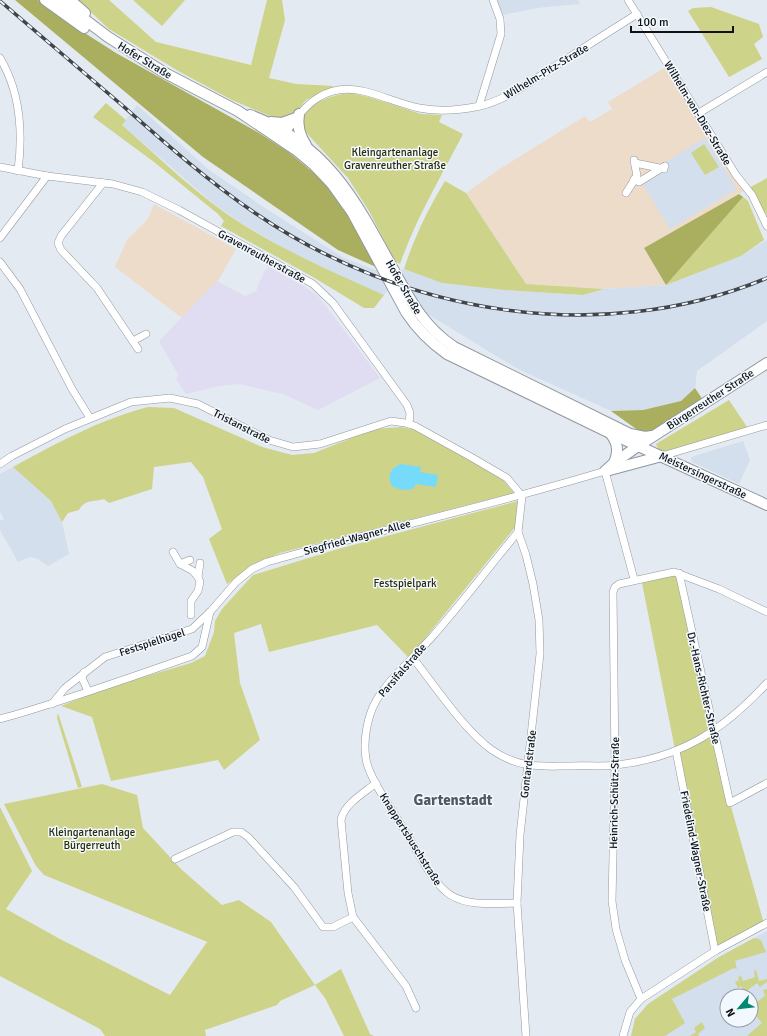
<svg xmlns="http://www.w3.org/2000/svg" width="767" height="1036" font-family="Signika,sans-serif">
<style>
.commercial{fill:#eedccb}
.industrial{fill:#e0dcf2}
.built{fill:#d3dfec;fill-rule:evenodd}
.green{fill:#cdd389}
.forest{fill:#a9af5f}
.water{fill:#76dafa}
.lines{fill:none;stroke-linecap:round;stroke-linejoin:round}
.street-casing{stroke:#92989f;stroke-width:8}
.secondary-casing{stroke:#92989f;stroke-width:12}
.street{stroke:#fff;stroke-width:7}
.secondary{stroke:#fff;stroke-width:10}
.rail-casing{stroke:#414448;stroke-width:3.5}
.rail{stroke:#f1f8fe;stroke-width:2;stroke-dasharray:6;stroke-linecap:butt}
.labels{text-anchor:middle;stroke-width:3;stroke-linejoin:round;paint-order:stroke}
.street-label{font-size:11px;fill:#101215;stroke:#f1f8fe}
.park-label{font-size:11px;fill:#2a2c08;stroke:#f1f8fe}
.district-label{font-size:15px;font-weight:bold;fill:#52585e;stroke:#f1f8fe}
</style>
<rect width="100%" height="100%" fill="#e4eaf1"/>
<g class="commercial">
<polygon points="669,65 737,174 749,188 644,248 666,285 604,289 526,284 466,193 501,168 585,116 590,122 612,109 608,102"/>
<polygon points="154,204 236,249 219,279 182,318 115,267 127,240 148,219"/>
</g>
<polygon class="industrial" points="269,267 307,288 319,297 380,378 318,410 283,394 239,384 219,386 186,394 176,379 179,376 159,341 217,281 245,296 256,291 264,272"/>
<g class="built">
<polygon points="497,0 578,0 580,4 537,8 503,15"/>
<polygon points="137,105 208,169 268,210 344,258 391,276 404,269 442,283 504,290 583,295 604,289 666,285 741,256 767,240 767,321 697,371 695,388 681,401 643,410 611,411 518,369 388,290 384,295 317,267 241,223 214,204 122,125"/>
<polygon points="705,138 737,189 670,229 639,178"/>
<polygon points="743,441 750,460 739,484 692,462 691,458 694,456"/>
<polygon points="13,467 51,501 62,522 69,554 48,566 38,559 30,557 18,562 0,530 0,521 4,519 0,512 0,474"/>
<path d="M767,931V1036H631L635,1019L648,1004L719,957ZM727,996H751V1020H727Z"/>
</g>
<g class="green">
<polygon points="78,0 109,0 156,42 251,65 267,0 282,0 285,20 269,78 296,84 334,86 306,100 295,114 279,120 232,100 180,72 109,29"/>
<polygon points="133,0 185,0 162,26"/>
<polygon points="711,7 759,24 763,37 754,44 762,59 729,77 688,11 693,8"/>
<path d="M350,93L369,97L421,114L442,115L439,122L463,134C441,177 416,218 400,264L395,261L369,211L348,178L302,128C300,104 331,95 350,93Z"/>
<path d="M106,103L126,120L122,125C161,159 199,197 242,224C288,253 335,273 384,295L374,308H364L313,277L221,226L224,221L218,214L154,162L93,117Z"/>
<polygon points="704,144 719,167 705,175 691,153"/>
<polygon points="767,178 767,215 749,188"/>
<path d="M445,181L466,193L526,284L604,289L583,295L504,290L442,283L404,269C414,238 428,209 445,181Z"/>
<polygon points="743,197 748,201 764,240 741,256 666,285"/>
<polygon points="729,400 747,427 661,455 656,444"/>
<path d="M148,407L174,408L262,447L292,455L314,453L374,429L401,427L416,430L455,450L504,481L514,493L280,553L256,563L227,584L209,539L222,529L203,477L191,462L154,467L152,489L109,503L104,499C93,502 85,499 79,510L68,513L62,522L51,501L13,467C57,443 99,420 148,407Z"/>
<polygon points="518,501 517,525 409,658 377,625 269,652 261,624 234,633 240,683 260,740 224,770 218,760 111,781 92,717 61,706 106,688 191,663 205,656 214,632 215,621 222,609 253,575 338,549"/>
<polygon points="679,573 730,803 764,924 715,951 641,578"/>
<polygon points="58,713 82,787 78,788 57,718"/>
<polygon points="102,784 137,795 143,828 181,869 222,905 239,900 271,922 315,985 341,969 370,1034 374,1036 344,1036 325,998 315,985 280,1001 277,1005 205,1030 206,1036 105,1036 100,1029 0,976 0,807 32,871 6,909 60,939 170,995 207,942 210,943 44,875 36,866 4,804"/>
<polygon points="754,938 761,940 766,952 735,961 737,969 734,968 672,999 685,1023 665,1036 631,1036 635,1019 648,1004 719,957"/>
<polygon points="756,970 759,981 767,979 767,982 760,987 757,983 745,992 741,986 738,988 735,982 739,980 738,977 741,976 743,981 755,977 754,971"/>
<polygon points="767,989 767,1036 747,1036 762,1023 751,1010 751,1000 755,1003 765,996 763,990"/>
<polygon points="702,1022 705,1028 698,1034 699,1036 690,1036 696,1032 694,1028"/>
</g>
<g class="forest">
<polygon points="15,0 38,0 66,21 116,53 259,133 290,153 322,180 350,216 376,267 338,250 203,157"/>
<polygon points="739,194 743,197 666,285 644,248"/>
<polygon points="695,388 703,400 656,431 639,431 611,411 643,410 681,401"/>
</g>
<path class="water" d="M401,464L421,467L420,472L438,475L436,487L416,484L413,489L403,490L393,487C386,477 390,468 401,464Z"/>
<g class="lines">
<g class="street-casing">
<g id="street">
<polyline points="628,0 736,175 752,195 767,226"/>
<path d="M0,58C21,93 23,132 18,171"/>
<polyline points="479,106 501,34 500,19 493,0"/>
<polyline points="699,113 767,72"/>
<path d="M284,136C304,104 326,81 367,92C385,97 401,104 419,108C439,112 461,110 480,106C506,100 530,82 552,68C580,50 609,32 637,14"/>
<polyline points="635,163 664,169"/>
<polyline points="0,167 47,176 113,184 142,192 179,210 313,284 333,303 407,405 410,413 409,424"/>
<polyline points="634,179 639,182 665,166"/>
<polyline points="103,183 61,236 58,243 61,250 97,288 138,349"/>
<polyline points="626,193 637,176 634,160"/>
<polyline points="0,238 47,176"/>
<polyline points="0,262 20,289 72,389 90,418"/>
<polyline points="133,341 146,334"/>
<polyline points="662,456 767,425"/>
<polyline points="0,464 12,456 65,429 131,402 170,398 198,404 269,440 293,447 320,444 391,421 405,423 415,426 471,457 507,478 522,496"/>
<polyline points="522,496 518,532 526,555 533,584 539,620 540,654 520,835 517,903 526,1036"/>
<polyline points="173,552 180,564 193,571 198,577"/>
<polyline points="180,564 190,560"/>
<polyline points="679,573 730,803 767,783"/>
<polyline points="191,615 191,601 198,591 200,582 198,577 200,563"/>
<path d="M413,658C434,685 465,731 492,750C520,769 539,766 571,766C586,765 601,767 616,765C681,758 724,730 767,683"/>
<polyline points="84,672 82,678 88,691"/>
<path d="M52,704L65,688L105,657L192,629L210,612L236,582L252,569L267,562C379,530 493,505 605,471L634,579"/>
<path d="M0,719C65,701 128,678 192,656L202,647L210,612"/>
<polyline points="676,751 715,951"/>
<path d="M376,783C364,793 344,804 341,820L348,893L353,917L406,986L416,1008"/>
<polyline points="175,859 233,832 241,832 248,837 294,887 323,927 333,927 353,917"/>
<path d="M517,903C448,906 445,900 411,841C400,821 369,780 366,759C363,741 367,717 376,701C387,681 416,655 432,637C462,603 489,567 518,532"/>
<polyline points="641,999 625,960 616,929 612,901 615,765 613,592 615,587 619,584 674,572 719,589 767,612"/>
<polyline points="623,1036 630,1012 641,999 715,951 767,923"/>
</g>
</g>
<g class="secondary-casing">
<g id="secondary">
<polyline points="45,0 84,28"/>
<path d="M59,0L108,37L165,73L238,111L296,150L314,165L332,184L352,212L406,312C417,329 430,342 447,354L610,433L767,505"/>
<polyline points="70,0 85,13"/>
<path d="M299,114C297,126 299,135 306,145"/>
<path d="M250,115C327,144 356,201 393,269C411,301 423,326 454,347L630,434L645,437L652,436"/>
<polyline points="271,122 282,123 296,118"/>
<path d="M610,433C618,443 619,451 614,463"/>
<polyline points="605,471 614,463 638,446 767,363"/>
<polyline points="606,471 662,456"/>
</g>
</g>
<use href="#street" class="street"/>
<use href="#secondary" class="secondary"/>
<g class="rail-casing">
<path id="rail" d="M0,1C41,36 82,71 123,106C165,143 208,181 255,213C403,314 600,348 767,278"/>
</g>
<use href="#rail" class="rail"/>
</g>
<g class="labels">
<g class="street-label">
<text transform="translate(145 60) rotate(31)" y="4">Hofer Straße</text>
<text transform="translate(546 71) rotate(-31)" y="4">Wilhelm-Pitz-Straße</text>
<text transform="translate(698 113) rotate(59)" y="4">Wilhelm-von-Diez-Straße</text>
<text transform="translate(262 256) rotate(29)" y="4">Gravenreutherstraße</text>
<text transform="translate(404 287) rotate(60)" y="4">Hofer Straße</text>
<text transform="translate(710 399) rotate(-33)" y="4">Bürgerreuther Straße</text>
<text transform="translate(242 426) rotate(27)" y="4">Tristanstraße</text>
<text transform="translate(703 475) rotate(25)" y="4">Meistersingerstraße</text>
<text transform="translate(357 537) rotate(-15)" y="4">Siegfried-Wagner-Allee</text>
<text transform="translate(152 642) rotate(-18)" y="4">Festspielhügel</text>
<text transform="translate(402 670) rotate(-49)" y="4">Parsifalstraße</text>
<text transform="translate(704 688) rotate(77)" y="4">Dr.-Hans-Richter-Straße</text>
<text transform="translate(528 764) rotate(-83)" y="4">Gontardstraße</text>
<text transform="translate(614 793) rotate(-89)" y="4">Heinrich-Schütz-Straße</text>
<text transform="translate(411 839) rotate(58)" y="4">Knappertsbuschstraße</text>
<text transform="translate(696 851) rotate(79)" y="4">Friedelind-Wagner-Straße</text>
</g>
<g class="park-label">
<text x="395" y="156">Kleingartenanlage<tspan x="395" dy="13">Gravenreuther Straße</tspan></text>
<text x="405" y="587">Festspielpark</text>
<text x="92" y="836">Kleingartenanlage<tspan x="92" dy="13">Bürgerreuth</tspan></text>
</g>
<g class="district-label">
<text x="453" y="805">Gartenstadt</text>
</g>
</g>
<g transform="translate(739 1008) rotate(242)"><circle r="19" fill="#f1f8fe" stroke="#979ca1"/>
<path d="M0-3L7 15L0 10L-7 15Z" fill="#01896f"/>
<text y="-6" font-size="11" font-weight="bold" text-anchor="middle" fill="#101215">N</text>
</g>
<path d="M631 26v6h102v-6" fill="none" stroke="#101215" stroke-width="2"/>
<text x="637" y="26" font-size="12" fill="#101215" stroke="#f1f8fe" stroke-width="3" paint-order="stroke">100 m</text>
</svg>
